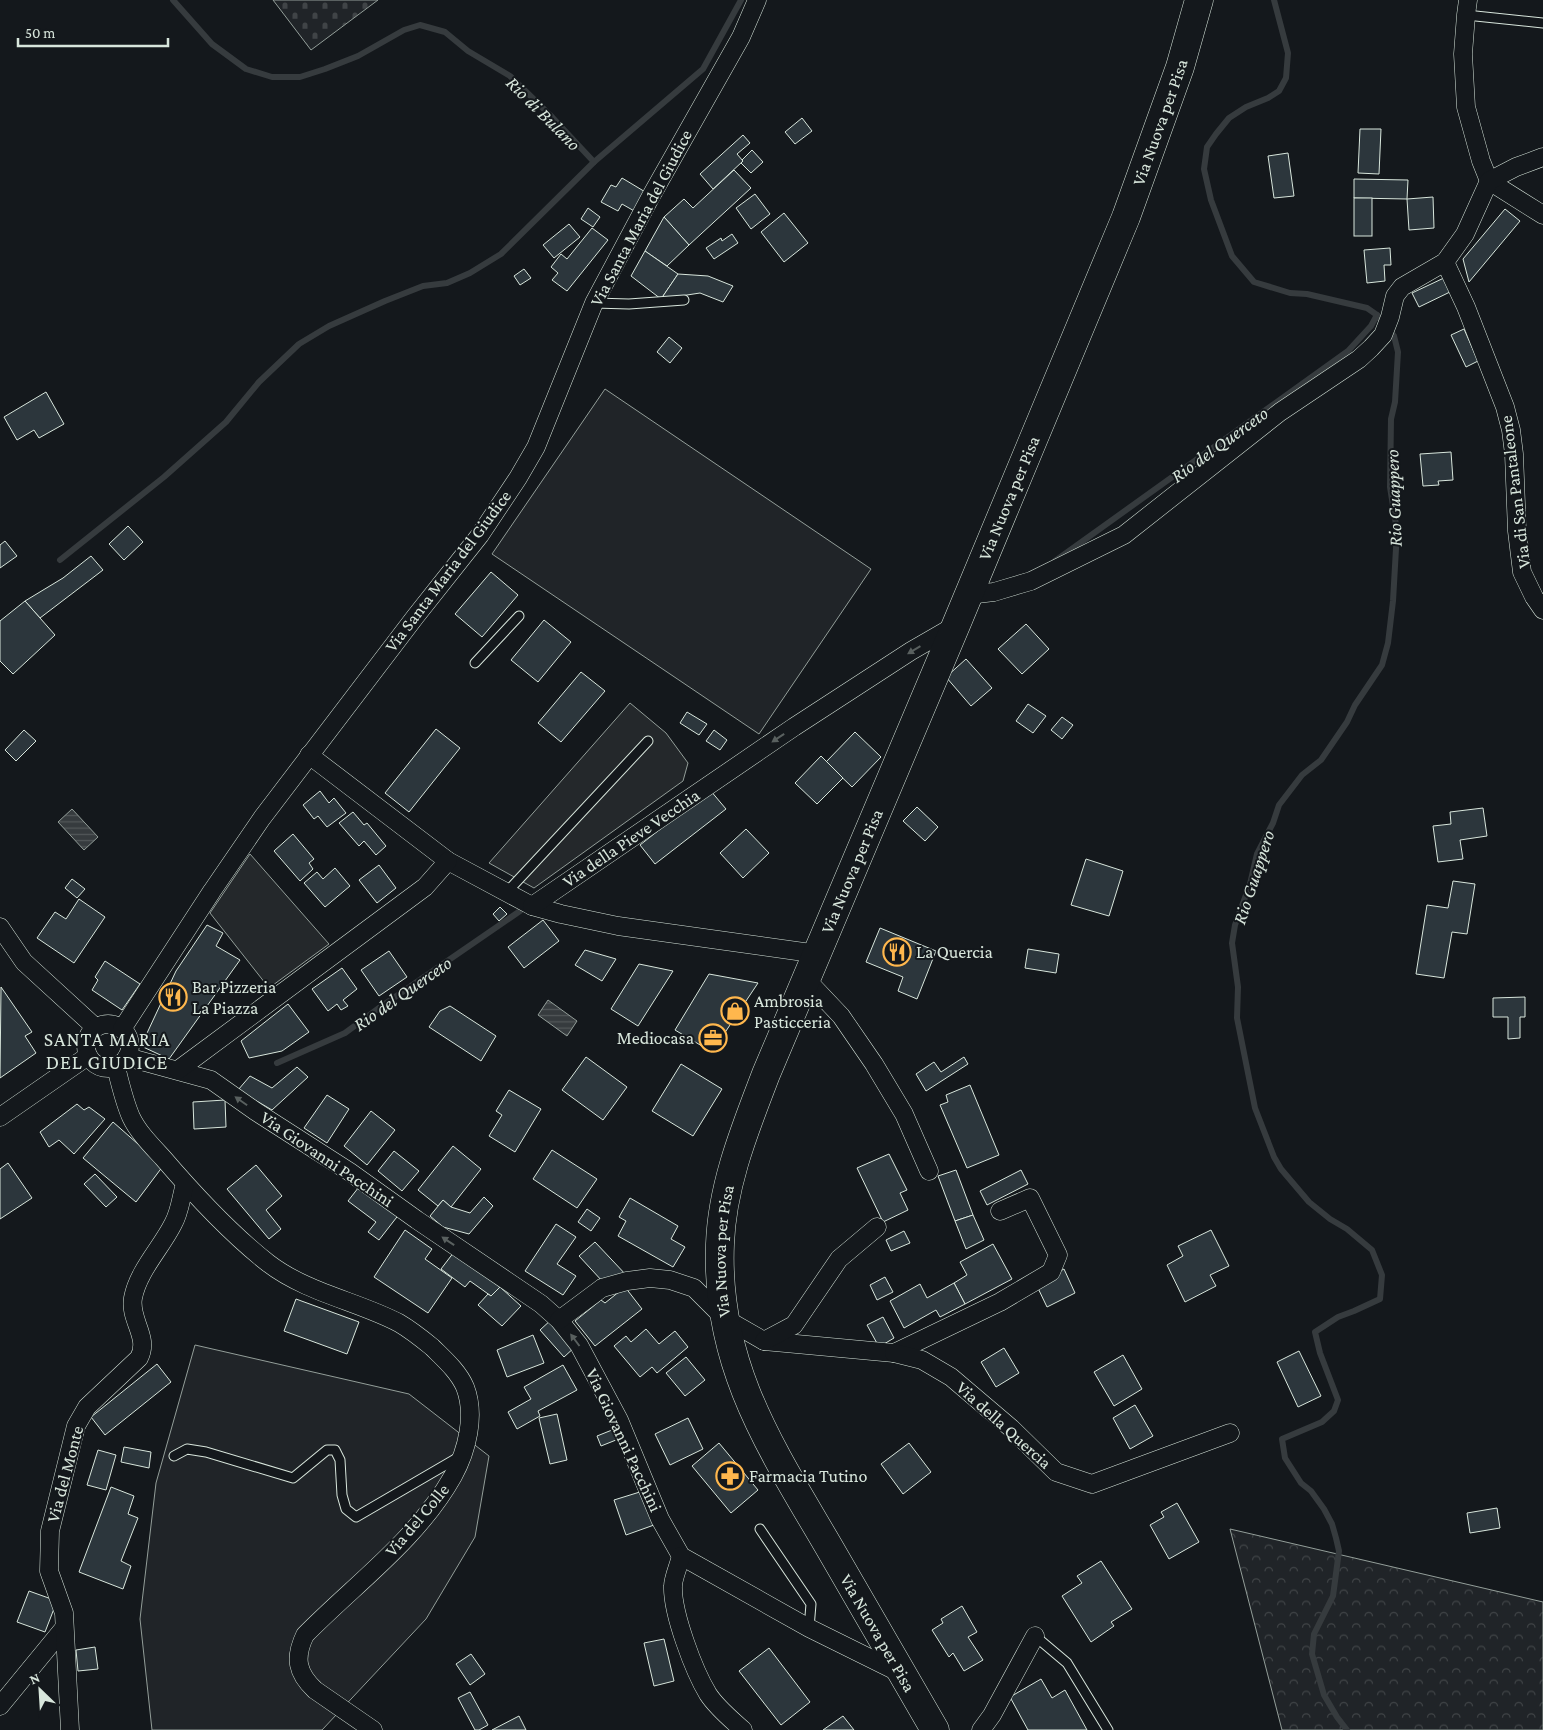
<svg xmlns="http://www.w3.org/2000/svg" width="1543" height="1730" font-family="'Crimson Pro',serif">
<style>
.green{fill:#202428;stroke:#939e99}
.forest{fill:url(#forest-crowns);stroke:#939e99}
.cemetery{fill:url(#cemetery-stones);stroke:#939e99}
.parking{fill:#24282b;stroke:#939e99}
.water{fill:url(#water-rules);stroke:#939e99}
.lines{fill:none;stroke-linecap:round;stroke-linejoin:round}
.stream{stroke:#363b3e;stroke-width:6}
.building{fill:#2c363c;stroke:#d8e6dc}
.lane-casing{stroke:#d8e6dc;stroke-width:11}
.street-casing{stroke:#d8e6dc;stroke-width:19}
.primary-casing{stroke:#d8e6dc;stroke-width:29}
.lane{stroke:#14181c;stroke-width:9}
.street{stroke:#14181c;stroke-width:18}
.primary{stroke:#14181c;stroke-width:28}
.oneway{fill:#59605f}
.labels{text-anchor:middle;stroke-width:4;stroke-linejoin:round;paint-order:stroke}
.street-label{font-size:18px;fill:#d8e6dc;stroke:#14181c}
.poi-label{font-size:18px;fill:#d8e6dc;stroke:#14181c;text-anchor:start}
.water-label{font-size:19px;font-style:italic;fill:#d8e6dc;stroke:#14181c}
.quarter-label{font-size:20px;letter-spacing:1px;fill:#d8e6dc;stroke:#14181c}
</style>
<defs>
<pattern id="forest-crowns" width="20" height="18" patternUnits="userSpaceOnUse" patternTransform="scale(1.25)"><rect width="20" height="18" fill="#202428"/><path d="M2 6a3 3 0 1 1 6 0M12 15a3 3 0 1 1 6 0" fill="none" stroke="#404447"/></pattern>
<pattern id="cemetery-stones" width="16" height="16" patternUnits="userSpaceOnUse" patternTransform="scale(1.25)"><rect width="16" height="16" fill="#202428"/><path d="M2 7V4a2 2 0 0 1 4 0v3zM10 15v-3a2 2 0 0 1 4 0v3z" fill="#404447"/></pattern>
<pattern id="water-rules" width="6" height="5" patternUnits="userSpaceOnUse" patternTransform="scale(1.25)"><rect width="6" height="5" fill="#363b3e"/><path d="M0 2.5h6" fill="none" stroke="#525759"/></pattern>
</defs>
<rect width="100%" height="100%" fill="#14181c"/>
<g class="green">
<polygon points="605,389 871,569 759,734 492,554"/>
<polygon points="195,1345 409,1394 489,1456 475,1537 426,1619 322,1730 152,1730 140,1619 156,1483"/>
</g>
<polygon class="forest" points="1230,1529 1543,1602 1543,1730 1282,1730"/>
<polygon class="cemetery" points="273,0 378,0 311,50"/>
<g class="parking">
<polygon points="630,703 666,733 688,763 683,781 534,888 489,863"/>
<polygon points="250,854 329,944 269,988 210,913"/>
</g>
<g class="water">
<polygon points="72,809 98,837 84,850 58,822"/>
<polygon points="548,1000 577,1021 567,1036 538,1015"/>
</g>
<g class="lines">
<g class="stream">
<polyline points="173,0 212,44 246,69 272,77 300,77 325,69 358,56 404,30 420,25 445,32 468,51 510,76 552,117 594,162"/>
<polyline points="1274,0 1288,53 1286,78 1279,91 1268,98 1246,107 1229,118 1216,134 1207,147 1204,169 1211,200 1232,256 1254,282 1290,293 1307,294 1367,308 1377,315 1394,336 1398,352 1395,402 1391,419 1390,487 1397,531 1393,601 1388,643 1382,665 1355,705 1347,722 1321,760 1302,775 1279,805 1273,823 1257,854 1250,884 1235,925 1232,943 1238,987 1237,1018 1255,1108 1274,1157 1281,1169 1309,1202 1330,1219 1347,1229 1372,1250 1382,1275 1380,1299 1354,1311 1338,1317 1315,1332 1320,1353 1338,1400 1334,1411 1322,1422 1282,1439 1285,1458 1301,1483 1311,1491 1324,1509 1332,1524 1336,1538 1339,1551 1333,1596 1314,1634 1312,1654 1324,1695 1337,1717 1347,1730"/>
<polyline points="60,560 164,477 226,422 259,382 299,344 329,326 385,301 423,286 447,283 470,273 501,254 594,162 703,69 741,0"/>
<polyline points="1055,561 1348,351 1371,326 1377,315"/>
<polyline points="277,1063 345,1033 379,1008 520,911"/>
</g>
</g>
<g class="building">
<polygon points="802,118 812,131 795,144 785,132"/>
<polygon points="1360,129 1381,129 1379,174 1358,173"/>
<polygon points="743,135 750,143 737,154 743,161 713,189 700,174"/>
<polygon points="752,150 763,162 751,173 741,163 743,161 742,160"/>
<polygon points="1288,153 1294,196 1274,198 1268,156"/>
<polygon points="734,170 751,188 689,245 664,217 684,199 693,208"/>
<polygon points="622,178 647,193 636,212 622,204 618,211 601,202 611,185 616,187"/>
<polygon points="1354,179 1408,180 1407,199 1354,198"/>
<polygon points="755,194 770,214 751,229 736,208"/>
<polygon points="1433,197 1434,228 1409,230 1407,199"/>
<rect x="1354" y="198" width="18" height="38"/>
<polygon points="588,208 600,217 593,227 581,219"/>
<polygon points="1505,209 1520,221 1469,282 1463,259"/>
<polygon points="784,213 808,243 784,262 761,232"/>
<polygon points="664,217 689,245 667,266 645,251"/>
<polygon points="569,224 580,237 554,258 543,245"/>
<polygon points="592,228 608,240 567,291 552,280 558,273 551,267 561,254 567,259"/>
<polygon points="732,234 738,243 714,259 706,248 721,238 722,241"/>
<polygon points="1390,248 1391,265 1384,265 1385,281 1367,283 1364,250"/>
<polygon points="645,251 678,274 661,299 631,276"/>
<polygon points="524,269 531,278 520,285 514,276"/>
<polygon points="678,274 708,276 733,286 723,302 700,293 661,299"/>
<polygon points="1446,277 1452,291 1419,307 1412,293"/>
<polygon points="1464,329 1478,361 1466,367 1451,335"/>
<polygon points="669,337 682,348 670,363 657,352"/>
<polygon points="46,392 64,424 39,438 34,430 17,440 4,417"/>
<polygon points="1451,452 1453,480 1438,481 1439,485 1423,486 1420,454"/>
<polygon points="128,526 143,542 124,560 109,544"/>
<polygon points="5,541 17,556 0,568 0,545"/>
<polygon points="91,556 103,570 40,618 25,601 63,578"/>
<polygon points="491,572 518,595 482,637 455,614"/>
<polygon points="25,601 55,635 13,674 0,661 0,621"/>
<polygon points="544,620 571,642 538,682 511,660"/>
<polygon points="1026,624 1049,649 1022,674 998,649"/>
<polygon points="966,659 992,688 971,706 946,677"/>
<polygon points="581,672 605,691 561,742 538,723"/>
<polygon points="1028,704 1046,716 1033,733 1016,721"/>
<polygon points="687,712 707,724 699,735 680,723"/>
<polygon points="1062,717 1073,725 1062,739 1051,730"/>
<polygon points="436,729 460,748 409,812 385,793"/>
<polygon points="24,730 36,741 16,761 5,750"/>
<polygon points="714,730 727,740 720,750 706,741"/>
<polygon points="855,732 881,757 852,787 826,762"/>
<polygon points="821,756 843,778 817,804 795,783"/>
<polygon points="710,790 726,809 655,864 640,845"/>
<polygon points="320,791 329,803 334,798 346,813 327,827 318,816 314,819 303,805"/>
<polygon points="917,807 938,827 925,841 903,821"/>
<polygon points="1483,808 1487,836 1460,840 1463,859 1438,862 1433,826 1451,824 1450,812"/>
<polygon points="353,812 364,825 367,823 386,846 376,855 364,841 359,846 339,823"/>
<polygon points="746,829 769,853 743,878 720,853"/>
<polygon points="293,834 314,859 309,863 313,869 300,881 274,851"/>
<polygon points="1086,859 1123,871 1109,916 1071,905"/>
<polygon points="379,865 396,888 377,903 359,880"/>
<polygon points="335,868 350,886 325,907 304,883 317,872 323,879"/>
<polygon points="72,879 85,889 77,898 65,888"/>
<polygon points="1453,881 1475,884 1467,934 1452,932 1444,978 1416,974 1427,905 1448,908"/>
<polygon points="79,899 105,917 74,963 37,938 55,912 66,919"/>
<polygon points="500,907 507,914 499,921 493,914"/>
<polygon points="543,920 559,941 524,968 508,947"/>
<polygon points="207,925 223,933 216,946 240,960 169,1059 141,1046 176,971"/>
<polygon points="880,928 936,951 917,999 898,991 903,977 866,962"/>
<polygon points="1028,949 1059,954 1056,973 1025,968"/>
<polygon points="585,950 616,959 602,981 575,965"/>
<polygon points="389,951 407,977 379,996 361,970"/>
<polygon points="105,961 140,984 122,1010 92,990 98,980 95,977"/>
<polygon points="639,964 673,971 638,1026 611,1009"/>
<polygon points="342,968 357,989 343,1000 348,1006 341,1010 337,1004 328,1011 312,989"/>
<polygon points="709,974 758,983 712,1052 675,1030"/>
<polygon points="1,987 32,1032 25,1036 36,1053 0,1078"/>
<polygon points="1525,997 1525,1017 1520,1017 1520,1038 1508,1039 1508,1017 1493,1017 1493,998"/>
<polygon points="288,1004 309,1032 282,1051 249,1058 241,1041"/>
<polygon points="450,1006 496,1036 481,1061 429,1027 440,1011"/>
<polygon points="586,1057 627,1087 603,1120 562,1090"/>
<polygon points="964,1057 968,1064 926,1091 916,1074 934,1062 941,1072"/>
<polygon points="681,1064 722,1089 693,1136 652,1111"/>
<polygon points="297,1067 308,1077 272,1110 238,1090 250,1076 272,1088"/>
<polygon points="970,1085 999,1155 967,1168 940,1105 948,1102 946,1095"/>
<polygon points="509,1090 541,1109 515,1152 489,1136 502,1115 496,1111"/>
<polygon points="327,1095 349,1109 327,1143 304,1128"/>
<polygon points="225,1100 226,1127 194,1129 193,1102"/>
<polygon points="77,1104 84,1110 89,1107 105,1119 74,1154 59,1140 49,1147 40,1132"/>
<polygon points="371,1111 395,1130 367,1165 344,1146"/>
<polygon points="113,1122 163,1166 136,1202 83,1158"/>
<polygon points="453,1146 481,1169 451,1207 443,1200 438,1206 418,1190"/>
<polygon points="552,1150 597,1179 577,1208 533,1179"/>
<polygon points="394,1151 419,1171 402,1191 378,1171"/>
<polygon points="889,1154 907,1190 900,1193 908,1210 883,1222 857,1168"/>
<polygon points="8,1163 32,1198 0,1219 0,1169"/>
<polygon points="256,1165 282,1196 266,1210 281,1229 269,1239 227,1189"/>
<polygon points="956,1170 973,1215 955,1221 938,1176"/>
<polygon points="1021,1170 1028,1184 987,1205 980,1191"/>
<polygon points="95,1174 117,1197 106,1207 84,1184"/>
<polygon points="362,1183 400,1213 379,1240 368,1232 376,1222 348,1201"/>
<polygon points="484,1197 493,1206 469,1234 443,1227 430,1216 443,1200 451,1207 470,1213"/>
<polygon points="630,1198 678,1226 671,1239 685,1247 673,1267 618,1236 626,1221 619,1217"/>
<polygon points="587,1209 600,1218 591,1231 578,1222"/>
<polygon points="973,1215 984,1240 966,1249 955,1221"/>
<polygon points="556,1224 576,1237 557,1264 576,1276 563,1295 525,1271"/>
<polygon points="405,1230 432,1249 425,1259 452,1278 428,1313 374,1277"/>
<polygon points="1211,1230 1229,1266 1210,1275 1216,1286 1185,1302 1167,1265 1183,1256 1178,1246"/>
<polygon points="904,1231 910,1243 891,1251 886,1240"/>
<polygon points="595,1242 628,1277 603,1282 579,1256"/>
<polygon points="993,1244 1012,1279 965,1304 954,1283 967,1275 960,1262"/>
<polygon points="454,1252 500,1287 491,1296 470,1281 465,1287 441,1269"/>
<polygon points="1064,1269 1075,1293 1047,1307 1036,1284"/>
<polygon points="885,1277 893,1292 877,1300 870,1285"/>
<polygon points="954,1283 965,1304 940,1317 936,1310 904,1328 890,1301 920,1284 927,1298"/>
<polygon points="500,1287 521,1306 502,1326 478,1305 488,1294 491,1296"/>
<polygon points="625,1287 642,1309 595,1346 575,1321 601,1300 605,1303"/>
<polygon points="296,1299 359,1322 347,1354 284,1331"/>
<polygon points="883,1317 894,1338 879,1347 867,1325"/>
<polygon points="552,1319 576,1346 564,1357 540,1330"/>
<polygon points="646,1329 659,1344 675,1331 688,1347 657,1373 652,1367 640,1377 614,1346 626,1336 631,1342"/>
<polygon points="533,1335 544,1363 507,1377 497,1350"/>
<polygon points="1004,1348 1019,1373 996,1387 981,1362"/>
<polygon points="1299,1351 1321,1396 1298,1407 1277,1362"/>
<polygon points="1123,1355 1142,1389 1114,1406 1094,1372"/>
<polygon points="686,1357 705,1380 685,1396 666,1373"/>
<polygon points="157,1364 171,1382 105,1435 91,1417"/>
<polygon points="563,1365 577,1390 538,1411 540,1416 517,1429 508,1412 531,1399 524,1387"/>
<polygon points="1135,1405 1153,1436 1130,1449 1113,1418"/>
<polygon points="557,1414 567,1460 550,1464 539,1418"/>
<polygon points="688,1418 703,1449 670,1465 655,1434"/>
<polygon points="612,1430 616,1440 601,1446 597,1436"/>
<polygon points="719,1443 758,1490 731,1513 692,1466"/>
<polygon points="909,1443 931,1472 903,1494 881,1464"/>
<polygon points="124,1447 151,1452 149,1468 121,1462"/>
<polygon points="98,1450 116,1455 106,1490 87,1485"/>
<polygon points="111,1487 134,1496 128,1514 138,1518 121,1561 131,1566 123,1589 79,1572"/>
<polygon points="643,1491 654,1525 626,1535 614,1500"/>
<polygon points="1177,1503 1199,1542 1169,1559 1150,1525 1164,1517 1161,1512"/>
<polygon points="1497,1508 1500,1528 1470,1533 1467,1513"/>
<polygon points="1101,1561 1132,1609 1111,1622 1114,1626 1091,1642 1062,1596 1082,1583 1077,1576"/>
<polygon points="29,1591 57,1601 45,1632 17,1622"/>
<polygon points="962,1606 977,1632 968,1637 983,1660 964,1671 953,1653 949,1657 932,1630 943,1623 941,1619"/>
<polygon points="664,1639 674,1681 654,1686 644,1643"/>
<polygon points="95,1647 98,1669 78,1671 76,1650"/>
<polygon points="769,1648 810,1702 781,1725 739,1671"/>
<polygon points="471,1654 485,1674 470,1685 456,1664"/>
<polygon points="1041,1679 1052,1698 1065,1690 1087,1730 1028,1730 1010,1697"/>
<polygon points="470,1692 488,1725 479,1730 475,1730 458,1698"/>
<polygon points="519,1716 526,1730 492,1730"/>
<polygon points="843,1716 854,1730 823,1730"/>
</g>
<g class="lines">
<g class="lane-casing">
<g id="lane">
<polyline points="1466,15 1543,23"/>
<polyline points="594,303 629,304 684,300"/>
<polyline points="475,663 519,616"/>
<polyline points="507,892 648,741"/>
<polyline points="174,1456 187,1449 206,1452 293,1478 327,1450 335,1450 340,1460 342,1495 346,1509 356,1517 459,1457"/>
<polyline points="760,1529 811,1604 809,1628"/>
<polyline points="1035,1636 1067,1663 1108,1730"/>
</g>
</g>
<g class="street-casing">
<g id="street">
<polyline points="1468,0 1466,15 1463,54 1466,107 1481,161 1489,181 1543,215"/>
<polyline points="1445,262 1466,307 1505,407 1511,430 1514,454 1517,531 1522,572 1534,597 1543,610"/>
<polyline points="968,595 994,592 1031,581 1124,535 1280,412 1359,359 1371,348 1383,335 1390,317 1395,296 1402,287 1445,262 1465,234 1489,181 1516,167 1543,157"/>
<polyline points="309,755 448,861 532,906 561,914 618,926 818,954"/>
<polyline points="532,906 794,727 911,651 956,625"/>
<polyline points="0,927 24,962 95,1027"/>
<polyline points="806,979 841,1016 874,1064 904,1114 929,1171"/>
<circle cx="108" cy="1046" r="22"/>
<polyline points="122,1029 212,891 262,818 415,617 480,535 518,478 536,447 594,303 651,196 741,37 757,0"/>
<polyline points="127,1057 211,1080 255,1111 350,1172 417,1220 541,1304 559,1320 579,1345 619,1420 660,1519 681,1556 809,1628 902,1674"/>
<path d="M116,1067C120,1083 124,1101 131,1117C138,1132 151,1145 163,1158C193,1193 231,1234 268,1263C307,1293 357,1301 399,1323C411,1330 421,1338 432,1347C444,1359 458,1371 465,1387C476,1415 467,1451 453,1476C417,1540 355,1584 305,1635C294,1658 297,1673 315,1690L373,1730"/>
<polyline points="178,1070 425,887 448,861"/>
<polyline points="0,1117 88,1056"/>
<polyline points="559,1320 602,1288 627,1281 650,1278 670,1280 694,1288 724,1318 764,1341 894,1353 1000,1302 1051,1272 1058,1255 1030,1198 1000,1211"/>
<polyline points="764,1341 794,1325 839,1259 877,1227"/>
<polyline points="894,1353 922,1360 951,1377 1011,1428 1056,1472 1092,1484 1230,1433"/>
<path d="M681,1556C679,1565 673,1578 673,1586C672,1613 694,1671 708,1694C717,1708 731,1719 743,1730"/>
<polyline points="0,1706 64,1628"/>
<path d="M70,1730L64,1613L49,1571L50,1531L76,1426L87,1407L139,1358C150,1337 129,1320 133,1298C138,1271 161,1248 173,1224C180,1212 181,1197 185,1184"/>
<polyline points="981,1730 992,1715 1035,1636"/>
</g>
</g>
<g class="primary-casing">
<g id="primary">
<path id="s1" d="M935,1730C899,1669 864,1608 829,1547C771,1448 715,1365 720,1244C722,1185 745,1129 766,1074L956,625L1126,217L1180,67L1199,0"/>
</g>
</g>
<use href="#lane" class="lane"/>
<use href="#street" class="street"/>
<use href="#primary" class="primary"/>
</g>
<defs><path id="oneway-solid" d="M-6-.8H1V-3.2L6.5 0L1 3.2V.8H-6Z" transform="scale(1.25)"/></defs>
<g class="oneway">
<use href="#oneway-solid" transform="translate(914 650) rotate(149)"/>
<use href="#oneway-solid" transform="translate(778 738) rotate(146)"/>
<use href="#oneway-solid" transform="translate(241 1101) rotate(-145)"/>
<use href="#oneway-solid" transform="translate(448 1241) rotate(-146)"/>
<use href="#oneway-solid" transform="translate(575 1340) rotate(-127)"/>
</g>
<defs>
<g id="restaurant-ring" transform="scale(1.4375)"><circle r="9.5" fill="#14181c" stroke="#ffb74d" stroke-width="1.5"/><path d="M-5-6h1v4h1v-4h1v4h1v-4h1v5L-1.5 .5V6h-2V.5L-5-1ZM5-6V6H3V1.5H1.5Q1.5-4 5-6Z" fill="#ffb74d"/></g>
<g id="shop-ring" transform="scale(1.4375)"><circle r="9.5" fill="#14181c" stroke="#ffb74d" stroke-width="1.5"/><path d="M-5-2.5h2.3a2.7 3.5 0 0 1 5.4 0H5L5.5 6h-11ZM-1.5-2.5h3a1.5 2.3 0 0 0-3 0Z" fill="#ffb74d"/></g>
<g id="office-ring" transform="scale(1.4375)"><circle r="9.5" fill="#14181c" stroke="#ffb74d" stroke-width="1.5"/><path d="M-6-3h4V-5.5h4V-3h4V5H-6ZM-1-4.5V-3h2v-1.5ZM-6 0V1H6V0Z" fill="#ffb74d"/></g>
<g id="pharmacy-ring" transform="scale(1.4375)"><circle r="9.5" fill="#14181c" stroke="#ffb74d" stroke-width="1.5"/><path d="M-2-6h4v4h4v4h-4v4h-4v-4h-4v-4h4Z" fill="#ffb74d"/></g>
</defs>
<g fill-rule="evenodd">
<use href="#restaurant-ring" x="897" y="952"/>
<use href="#restaurant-ring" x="173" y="997"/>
<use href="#shop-ring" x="735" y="1011"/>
<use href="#office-ring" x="713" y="1038"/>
<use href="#pharmacy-ring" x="730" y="1476"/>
</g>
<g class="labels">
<g class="street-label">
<text dy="6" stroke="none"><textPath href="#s1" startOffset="1746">Via Nuova per Pisa</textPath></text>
<text transform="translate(641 218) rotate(-62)" y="6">Via Santa Maria del Giudice</text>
<text transform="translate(1515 492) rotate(-97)" y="6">Via di San Pantaleone</text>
<text dy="6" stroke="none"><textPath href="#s1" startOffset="1341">Via Nuova per Pisa</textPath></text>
<text transform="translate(448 571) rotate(-53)" y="6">Via Santa Maria del Giudice</text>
<text transform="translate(631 838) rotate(-34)" y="6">Via della Pieve Vecchia</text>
<text dy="6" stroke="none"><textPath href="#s1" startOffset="936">Via Nuova per Pisa</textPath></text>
<text transform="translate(327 1159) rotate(34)" y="6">Via Giovanni Pacchini</text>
<text dy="6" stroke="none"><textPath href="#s1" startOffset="532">Via Nuova per Pisa</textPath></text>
<text transform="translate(1004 1425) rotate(42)" y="6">Via della Quercia</text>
<text transform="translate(624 1440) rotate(65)" y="6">Via Giovanni Pacchini</text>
<text transform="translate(65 1474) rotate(-75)" y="6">Via del Monte</text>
<text transform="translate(417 1520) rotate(-50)" y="6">Via del Colle</text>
<text transform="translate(878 1633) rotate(60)" y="6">Via Nuova per Pisa</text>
</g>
<g class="poi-label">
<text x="916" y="958">La Quercia</text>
<text x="192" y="993">Bar Pizzeria<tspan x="192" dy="21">La Piazza</tspan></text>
<text x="754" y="1007">Ambrosia<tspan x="754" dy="21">Pasticceria</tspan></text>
<text x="694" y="1044" text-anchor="end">Mediocasa</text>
<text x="749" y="1482">Farmacia Tutino</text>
</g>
<g class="water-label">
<text transform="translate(544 113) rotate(45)" y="7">Rio di Bulano</text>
<text transform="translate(1219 444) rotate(-36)" y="7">Rio del Querceto</text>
<text transform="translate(1393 498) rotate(-92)" y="7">Rio Guappero</text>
<text transform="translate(1253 877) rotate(-72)" y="7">Rio Guappero</text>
<text transform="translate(402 993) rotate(-35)" y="7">Rio del Querceto</text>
</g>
<g class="quarter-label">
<text x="107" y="1046">SANTA MARIA<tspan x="107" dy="23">DEL GIUDICE</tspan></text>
</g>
</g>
<g transform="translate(40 1690) rotate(335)" stroke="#14181c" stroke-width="4" paint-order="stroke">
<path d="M0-4L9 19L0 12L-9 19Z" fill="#d8e6dc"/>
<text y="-8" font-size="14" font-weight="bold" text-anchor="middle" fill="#d8e6dc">N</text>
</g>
<path d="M18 38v8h150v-8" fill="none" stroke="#d8e6dc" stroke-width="2.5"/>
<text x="25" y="38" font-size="15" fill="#d8e6dc" stroke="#14181c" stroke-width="4" paint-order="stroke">50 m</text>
</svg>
